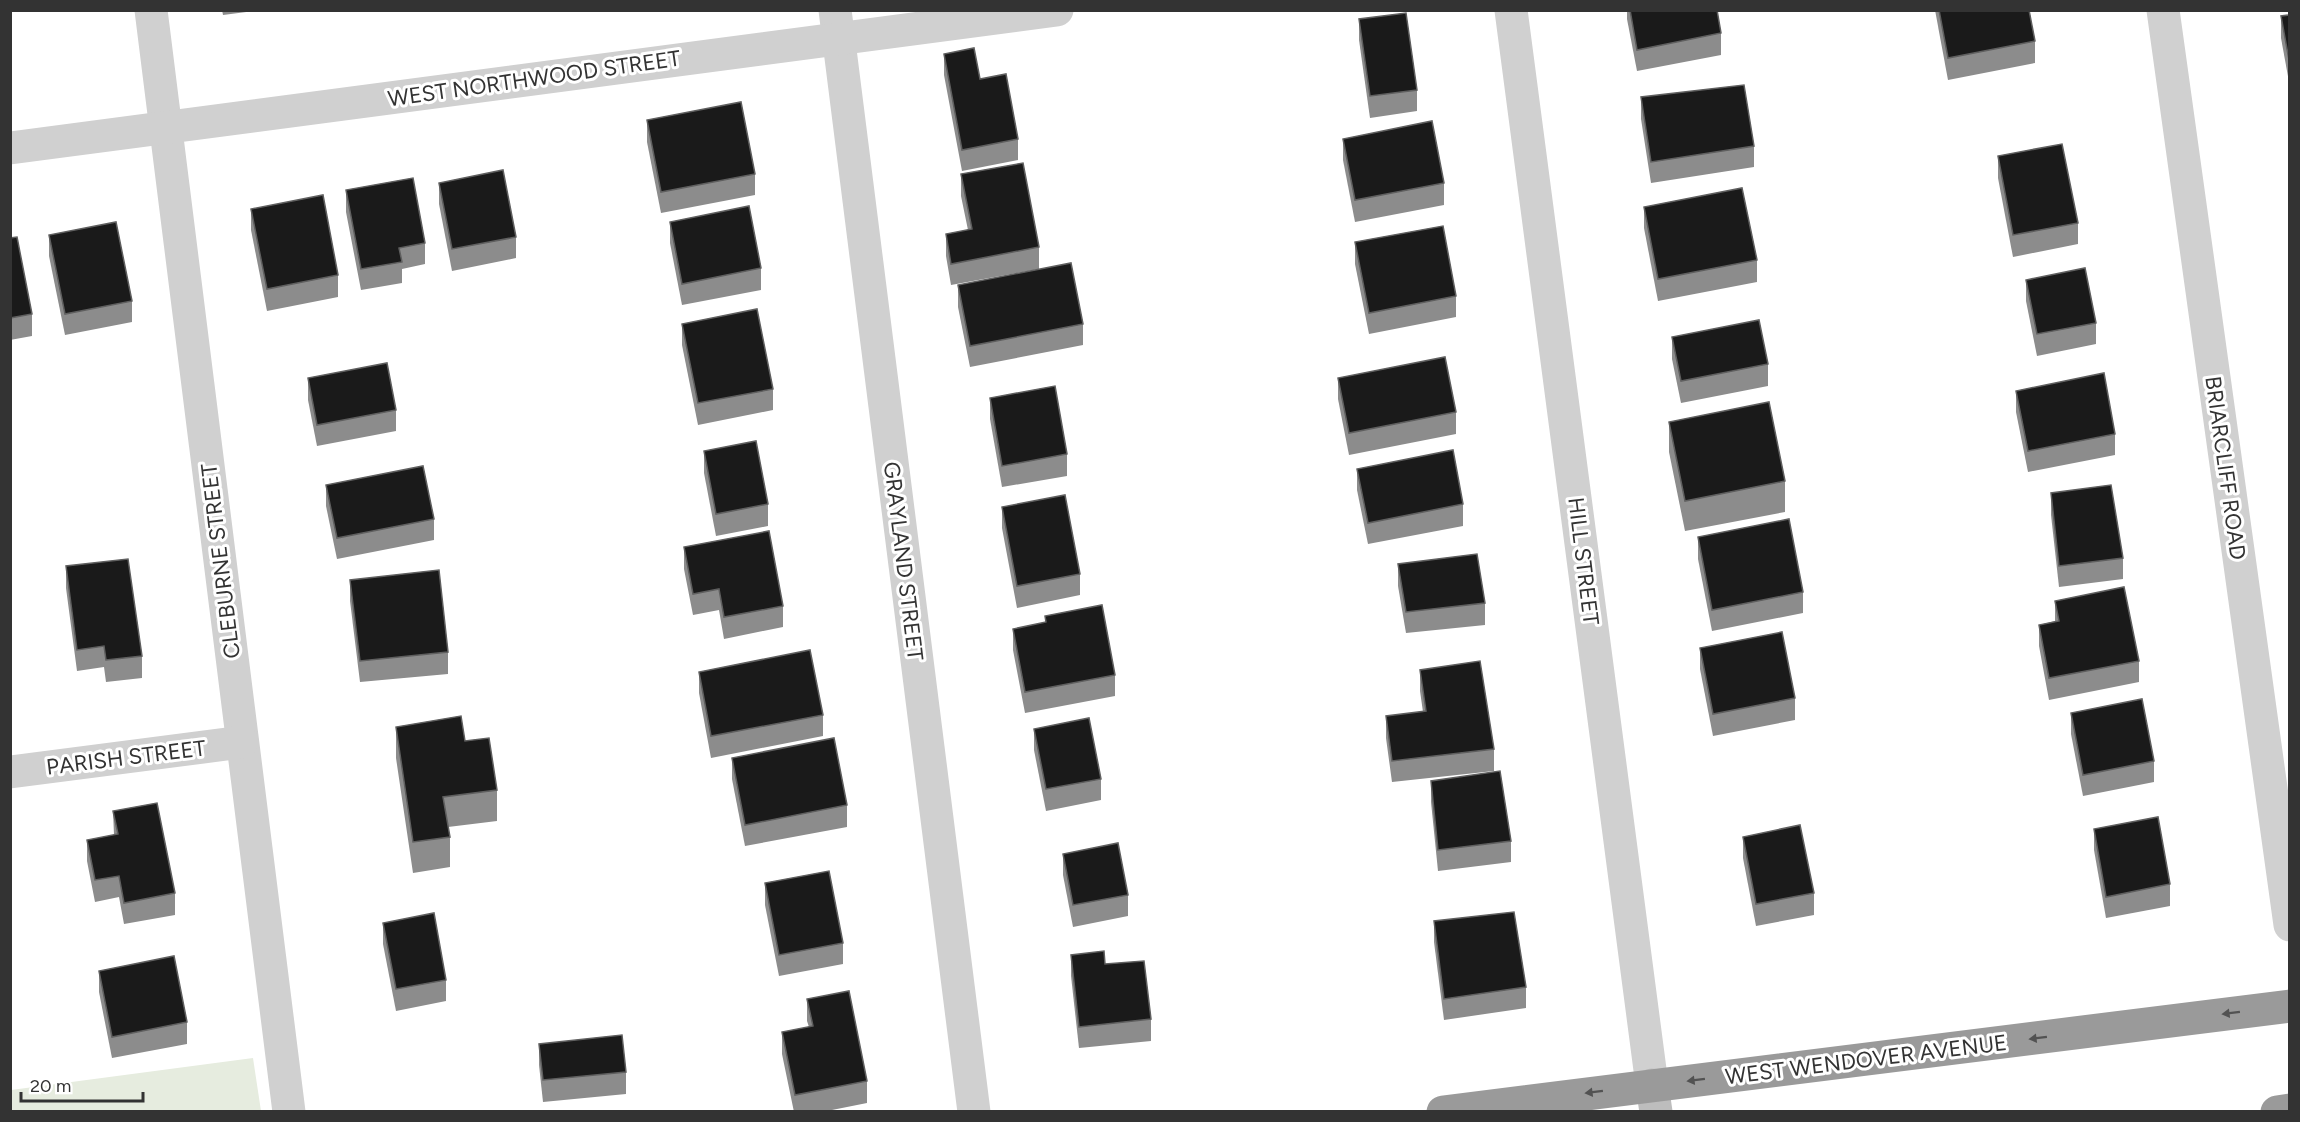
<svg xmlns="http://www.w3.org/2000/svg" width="2300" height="1122" font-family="Figtree,sans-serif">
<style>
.green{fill:#e6ecdf}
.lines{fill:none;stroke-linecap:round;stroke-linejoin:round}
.street{stroke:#d0d0d0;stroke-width:33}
.secondary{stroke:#bdbdbd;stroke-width:33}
.highway{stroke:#9a9a9a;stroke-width:33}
.wall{fill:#8c8c8c}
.building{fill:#1a1a1a;stroke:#5f5f5f;stroke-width:1.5}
.oneway{fill:#525252}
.labels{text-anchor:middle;stroke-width:6;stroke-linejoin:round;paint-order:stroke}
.street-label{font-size:22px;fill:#333;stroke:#fff}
</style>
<rect width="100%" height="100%" fill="#fff"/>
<polygon class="green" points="253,1058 261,1111 11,1111 11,1090"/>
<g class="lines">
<g class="street">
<polyline points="151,10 289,1112"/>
<polyline points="835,10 974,1112"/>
<polyline points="1511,10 1652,1085"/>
<polyline points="2163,10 2290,925"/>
<polyline points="10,148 1057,10"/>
<polyline points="10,772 242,742"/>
</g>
<polyline class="secondary" points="1652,1085 1656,1112"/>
<g class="highway">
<polyline points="1443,1112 2290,1006"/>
<polyline points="2277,1112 2290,1110"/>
</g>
</g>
<g class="wall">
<polygon points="222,10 262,10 223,15"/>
<polygon points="1627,10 1717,10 1721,33 1721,55 1637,71 1627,19"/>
<polygon points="1935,10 2029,10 2035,41 2035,63 1948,80"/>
<polygon points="2289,15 2289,82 2281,38 2281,16"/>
<polygon points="1359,19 1417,90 1417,111 1370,118 1359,40"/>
<polygon points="944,54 980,79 1018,139 1018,160 962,171 944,75"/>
<polygon points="1641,97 1754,146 1754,167 1651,183 1641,119"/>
<polygon points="647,120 755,174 755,195 661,213 647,142"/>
<polygon points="1343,139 1444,183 1444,205 1355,222 1343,160"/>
<polygon points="1998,156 2078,223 2078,244 2013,257 1998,178"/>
<polygon points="961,174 1039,247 1039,269 951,285 946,256 946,234 968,230 961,196"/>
<polygon points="439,183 516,237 516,258 452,271 439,204"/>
<polygon points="346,190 425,243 425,264 402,269 402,283 361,290 346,212"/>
<polygon points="1644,207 1757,260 1757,282 1658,301 1644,228"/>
<polygon points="251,209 338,275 338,297 267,311 251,230"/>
<polygon points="670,222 761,268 761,290 682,305 670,243"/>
<polygon points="49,235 132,301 132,322 65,335 49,256"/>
<polygon points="10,238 32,314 32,336 10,340"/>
<polygon points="1355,242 1456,296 1456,317 1369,334 1355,264"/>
<polygon points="2026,280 2096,323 2096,344 2037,356 2026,301"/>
<polygon points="958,285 1083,324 1083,345 970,367 958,307"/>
<polygon points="682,324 773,389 773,410 698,425 682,345"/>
<polygon points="1672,337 1768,364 1768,386 1681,403 1672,359"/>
<polygon points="308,378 396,410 396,431 317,446 308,400"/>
<polygon points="1338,378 1456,412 1456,434 1349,455 1338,399"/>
<polygon points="2016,391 2115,434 2115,455 2028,472 2016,412"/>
<polygon points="990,398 1067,454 1067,476 1002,487 990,419"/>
<polygon points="1669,422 1785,481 1785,512 1685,531 1669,452"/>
<polygon points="704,451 768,504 768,526 716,536 704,473"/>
<polygon points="1357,469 1463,504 1463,526 1368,544 1357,490"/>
<polygon points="326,485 434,519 434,540 337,559 326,506"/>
<polygon points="2051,493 2123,558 2123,579 2059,587 2051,515"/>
<polygon points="1002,507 1080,574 1080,595 1017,608 1002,528"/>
<polygon points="1698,537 1803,592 1803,613 1712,631 1698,559"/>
<polygon points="684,547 783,606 783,627 724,639 719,610 693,615 684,569"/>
<polygon points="1398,564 1485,603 1485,625 1406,633 1398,586"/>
<polygon points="66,566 142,656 142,678 106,682 104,667 77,671 66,588"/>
<polygon points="350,580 448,652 448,674 360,682 350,601"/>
<polygon points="2055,601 2139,661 2139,682 2049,700 2039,646 2039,625 2055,621"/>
<polygon points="1045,616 1115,675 1115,696 1025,713 1013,650 1013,629 1045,623"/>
<polygon points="1700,648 1795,698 1795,720 1713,736 1700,669"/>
<polygon points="1420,670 1494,749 1494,771 1392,782 1386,738 1386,716 1423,712 1420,691"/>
<polygon points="699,672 823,715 823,736 711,758 699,693"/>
<polygon points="2071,713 2154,761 2154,782 2083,796 2071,734"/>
<polygon points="396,727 465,741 497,790 497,821 448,827 450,837 450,867 413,873 396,758"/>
<polygon points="1034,729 1101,779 1101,800 1046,811 1034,750"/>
<polygon points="732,758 847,805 847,827 745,846 732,779"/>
<polygon points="1431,781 1511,841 1511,862 1438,871 1431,802"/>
<polygon points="113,811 175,893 175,915 124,924 119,897 95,902 87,861 87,840 114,835"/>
<polygon points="2094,829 2170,884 2170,906 2106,918 2094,850"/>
<polygon points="1743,837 1814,893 1814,915 1756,926 1743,858"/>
<polygon points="1063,854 1128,895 1128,916 1073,927 1063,875"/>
<polygon points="765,883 843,943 843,964 779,976 765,905"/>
<polygon points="1434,921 1526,987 1526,1008 1444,1020 1434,942"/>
<polygon points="383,923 446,980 446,1001 396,1011 383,944"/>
<polygon points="1071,955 1105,964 1151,1019 1151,1041 1079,1048 1071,976"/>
<polygon points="99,971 187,1022 187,1044 112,1058 99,992"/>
<polygon points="807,999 867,1081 867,1103 822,1112 794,1112 782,1054 782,1032 809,1027 807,1021"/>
<polygon points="539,1044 626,1072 626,1094 543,1102 539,1065"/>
</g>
<g class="building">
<polygon points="1630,10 1717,10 1721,33 1637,50"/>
<polygon points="1939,10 2029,10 2035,41 1948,58"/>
<polygon points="1406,13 1417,90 1370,96 1359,19"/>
<polygon points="2289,15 2289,60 2281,16"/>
<polygon points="974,48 980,79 1006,74 1018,139 962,150 944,54"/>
<polygon points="1744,85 1754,146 1651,162 1641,97"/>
<polygon points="741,102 755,174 661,192 647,120"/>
<polygon points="1432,121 1444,183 1355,200 1343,139"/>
<polygon points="2062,144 2078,223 2013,235 1998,156"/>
<polygon points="1023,163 1039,247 951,264 946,234 972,229 961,174"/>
<polygon points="503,170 516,237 452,249 439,183"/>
<polygon points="413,178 425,243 399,248 402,262 361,269 346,190"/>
<polygon points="1742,188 1757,260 1658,279 1644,207"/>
<polygon points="323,195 338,275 267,289 251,209"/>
<polygon points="749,206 761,268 682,284 670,222"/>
<polygon points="116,222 132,301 65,314 49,235"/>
<polygon points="1443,226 1456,296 1369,313 1355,242"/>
<polygon points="17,237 32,314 10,318 10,238"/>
<polygon points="1071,263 1083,324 970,346 958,285"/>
<polygon points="2085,268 2096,323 2037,334 2026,280"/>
<polygon points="757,309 773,389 698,403 682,324"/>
<polygon points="1759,320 1768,364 1681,381 1672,337"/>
<polygon points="1445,357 1456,412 1349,433 1338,378"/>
<polygon points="387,363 396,410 317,425 308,378"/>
<polygon points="2104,373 2115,434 2028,451 2016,391"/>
<polygon points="1055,386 1067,454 1002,466 990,398"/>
<polygon points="1769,402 1785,481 1685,501 1669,422"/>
<polygon points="756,441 768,504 716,514 704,451"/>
<polygon points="1453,450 1463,504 1368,523 1357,469"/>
<polygon points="423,466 434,519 337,538 326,485"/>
<polygon points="2111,485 2123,558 2059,566 2051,493"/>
<polygon points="1065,495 1080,574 1017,586 1002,507"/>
<polygon points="1789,519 1803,592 1712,610 1698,537"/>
<polygon points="769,531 783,606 724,617 719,589 693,594 684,547"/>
<polygon points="1477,554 1485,603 1406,612 1398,564"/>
<polygon points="128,559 142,656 106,660 104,646 77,650 66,566"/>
<polygon points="439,570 448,652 360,661 350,580"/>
<polygon points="2124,587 2139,661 2049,678 2039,625 2059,621 2055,601"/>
<polygon points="1102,605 1115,675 1025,692 1013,629 1046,622 1045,616"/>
<polygon points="1782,632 1795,698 1713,714 1700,648"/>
<polygon points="810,650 823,715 711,736 699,672"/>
<polygon points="1480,661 1494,749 1392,761 1386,716 1426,711 1420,670"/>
<polygon points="2142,699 2154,761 2083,775 2071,713"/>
<polygon points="461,716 465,741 489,738 497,790 443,797 450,837 413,842 396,727"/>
<polygon points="1089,718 1101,779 1046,789 1034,729"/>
<polygon points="834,738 847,805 745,825 732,758"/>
<polygon points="1500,771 1511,841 1438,850 1431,781"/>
<polygon points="157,803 175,893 124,903 119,876 95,880 87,840 118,834 113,811"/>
<polygon points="2158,817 2170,884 2106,897 2094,829"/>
<polygon points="1800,825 1814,893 1756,904 1743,837"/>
<polygon points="1118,843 1128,895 1073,905 1063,854"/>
<polygon points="829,871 843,943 779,955 765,883"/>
<polygon points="1514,912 1526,987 1444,999 1434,921"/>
<polygon points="434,913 446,980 396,989 383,923"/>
<polygon points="1104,951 1105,964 1144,961 1151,1019 1079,1027 1071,955"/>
<polygon points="174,956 187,1022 112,1037 99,971"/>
<polygon points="849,991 867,1081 795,1095 782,1032 813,1026 807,999"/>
<polygon points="622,1035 626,1072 543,1080 539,1044"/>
</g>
<defs><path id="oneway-solid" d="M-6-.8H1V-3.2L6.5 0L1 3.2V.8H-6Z" transform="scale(1.5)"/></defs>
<g class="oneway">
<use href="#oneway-solid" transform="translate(2231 1013) rotate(173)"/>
<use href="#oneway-solid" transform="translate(2038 1038) rotate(173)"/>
<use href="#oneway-solid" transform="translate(1696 1080) rotate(173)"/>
<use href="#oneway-solid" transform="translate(1594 1092) rotate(173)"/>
</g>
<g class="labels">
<g class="street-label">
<text transform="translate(534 78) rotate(-8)" y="8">WEST NORTHWOOD STREET</text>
<text transform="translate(2226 468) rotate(82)" y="8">BRIARCLIFF ROAD</text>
<text transform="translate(220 561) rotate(-97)" y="8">CLEBURNE STREET</text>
<text transform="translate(904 561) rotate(83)" y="8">GRAYLAND STREET</text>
<text transform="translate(1584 561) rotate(83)" y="8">HILL STREET</text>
<text transform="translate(126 757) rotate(-7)" y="8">PARISH STREET</text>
<text transform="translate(1866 1059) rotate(-7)" y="8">WEST WENDOVER AVENUE</text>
</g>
</g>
<rect width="2300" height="1122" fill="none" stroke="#333333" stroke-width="24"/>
<path d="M21 1092v9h122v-9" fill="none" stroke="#333333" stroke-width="3"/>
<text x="30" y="1092" font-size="18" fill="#333333" stroke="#ffffff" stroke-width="4.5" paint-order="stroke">20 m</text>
</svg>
